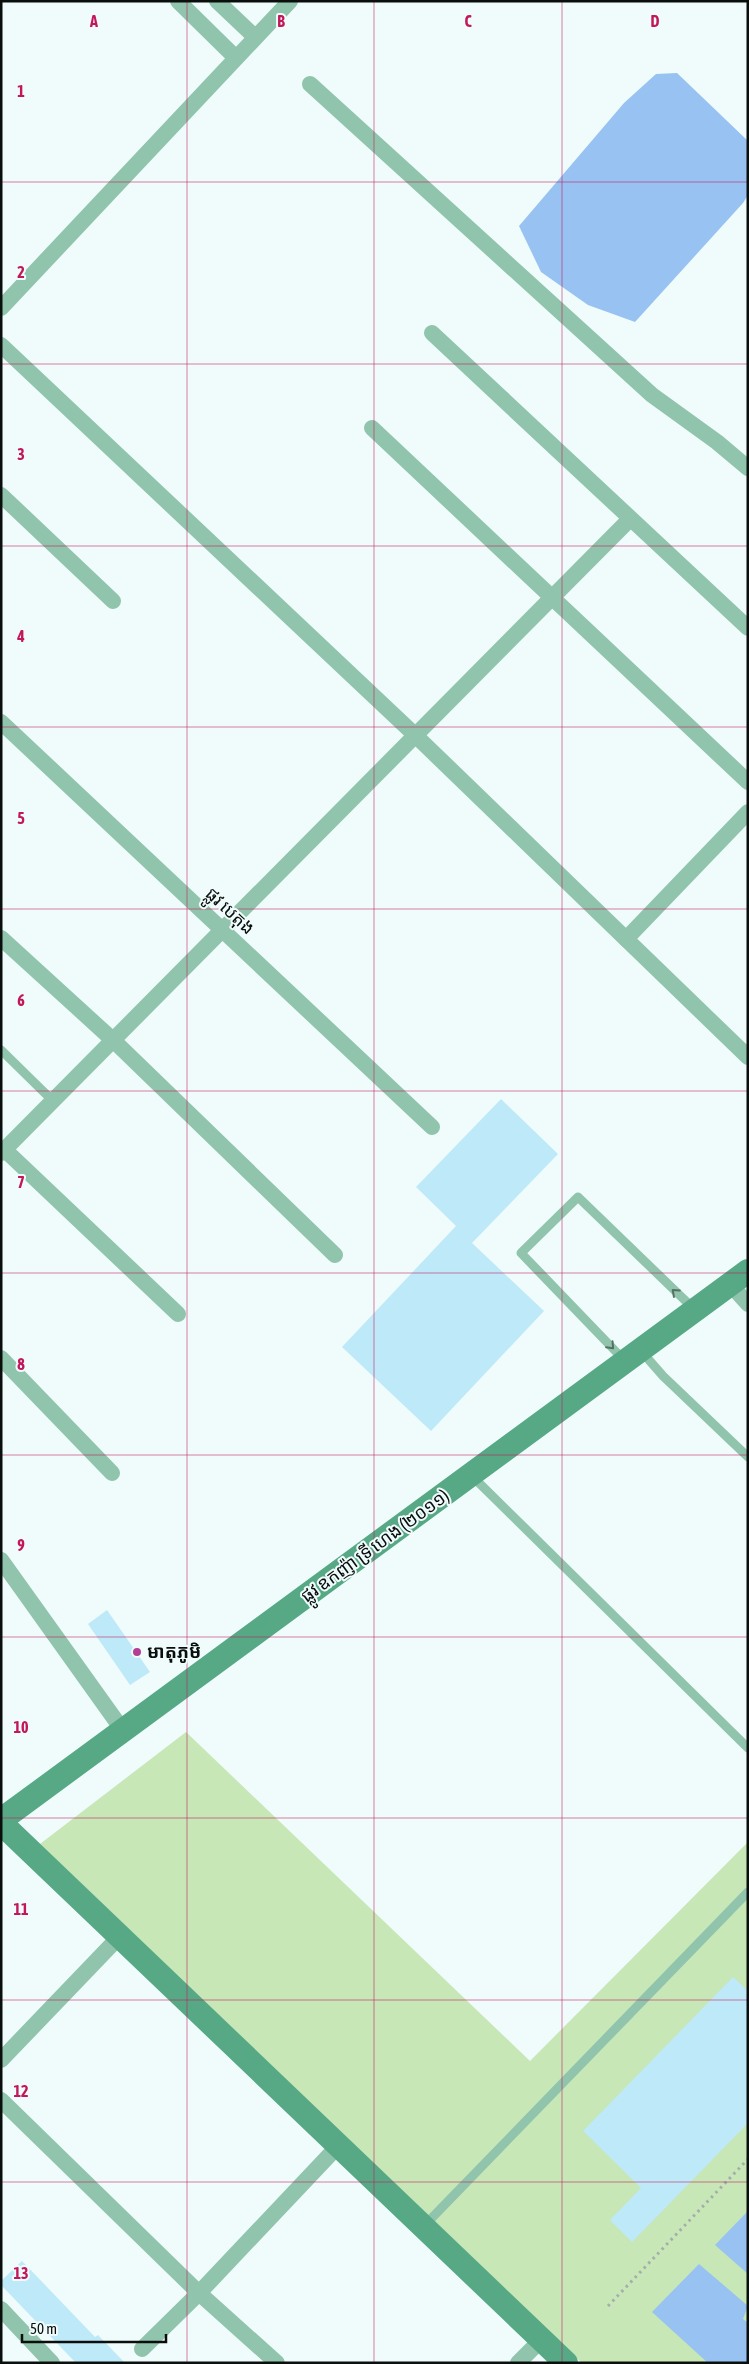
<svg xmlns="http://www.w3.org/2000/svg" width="749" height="2364" font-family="'Asap Condensed','Noto Sans Khmer',sans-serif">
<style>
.green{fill:#c7e7b6}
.water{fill:#97c2f2}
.building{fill:#bee9f9}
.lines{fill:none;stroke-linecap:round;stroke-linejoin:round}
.path{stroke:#a4aead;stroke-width:3;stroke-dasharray:2.5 4;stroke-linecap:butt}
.service{stroke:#91c4ac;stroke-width:9}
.minor{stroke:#91c4ac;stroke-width:16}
.secondary{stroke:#57a986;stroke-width:24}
.oneway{stroke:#547264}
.grid{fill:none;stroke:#c2185b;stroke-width:1;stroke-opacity:0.55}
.poi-dot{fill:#b43e95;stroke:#effcfb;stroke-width:2}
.labels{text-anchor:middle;stroke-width:4;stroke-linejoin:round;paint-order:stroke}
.street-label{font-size:18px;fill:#0a0e0d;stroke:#effcfb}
.poi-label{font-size:18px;font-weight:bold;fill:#0a0e0d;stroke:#effcfb;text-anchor:start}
.grid-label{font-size:16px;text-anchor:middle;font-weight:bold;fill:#c2185b;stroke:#effcfb;stroke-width:4;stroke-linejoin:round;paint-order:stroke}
</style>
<rect width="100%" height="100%" fill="#effcfb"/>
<polygon class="green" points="186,1732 530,2061 748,1842 748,2363 582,2363 40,1844"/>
<g class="water">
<polygon points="677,73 748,141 748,195 743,203 635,322 588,305 541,272 519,226 624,103 656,74"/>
<polygon points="748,2211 748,2274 715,2245"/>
<polygon points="699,2264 748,2306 743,2319 748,2323 748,2363 708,2363 652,2312"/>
</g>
<g class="building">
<polygon points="501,1099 558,1154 472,1243 544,1311 431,1431 342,1347 456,1226 416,1187"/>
<polygon points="107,1610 150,1672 130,1685 88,1624"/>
<polygon points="733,1977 748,1991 748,2123 632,2242 610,2220 641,2188 583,2131"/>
<polygon points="22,2261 95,2337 98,2335 125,2363 76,2363 1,2285 1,2281"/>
</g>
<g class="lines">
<polyline class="path" points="608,2306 748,2159"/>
<g class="service">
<polyline points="1,1050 53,1101"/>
<polyline points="642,1352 663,1376 748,1457"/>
<polyline points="624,1360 521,1253 578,1197 694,1309"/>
<polyline points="472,1476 748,1748"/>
<polyline points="424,2226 748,1892"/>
</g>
<g class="minor">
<polyline points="178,1 236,58"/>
<polyline points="217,1 255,37"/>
<polyline points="310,84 652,395 717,442 748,468"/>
<polyline points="1,308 290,1"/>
<polyline points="432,333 748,628"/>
<polyline points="1,345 415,735 748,1057"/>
<polyline points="372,428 748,782"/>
<polyline points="1,495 113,601"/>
<polyline points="1,722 432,1127"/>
<polyline points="1,938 114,1041 335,1255"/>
<polyline points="626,939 748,812"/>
<polyline points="5,1150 178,1314"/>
<polyline points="1,1153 630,519"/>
<polyline points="730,1284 748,1304"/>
<polyline points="1,1358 112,1473"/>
<polyline points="1,1560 124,1732"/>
<polyline points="1,2060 120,1936"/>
<polyline points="1,2100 199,2293 277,2363"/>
<polyline points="1,2309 52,2363"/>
<polyline points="142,2349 199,2293 338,2146"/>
<polyline points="518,2363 542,2339"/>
</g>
<g class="secondary">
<polyline points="1,1820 748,1271"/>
<polyline points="1,1823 566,2363"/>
</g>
</g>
<defs><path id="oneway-chevron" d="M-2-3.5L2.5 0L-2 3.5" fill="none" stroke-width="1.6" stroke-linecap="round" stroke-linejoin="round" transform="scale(1.25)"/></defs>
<g class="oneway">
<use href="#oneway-chevron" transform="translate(675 1292) rotate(-138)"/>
<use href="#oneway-chevron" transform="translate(611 1346) rotate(47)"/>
</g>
<path class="grid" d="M187,1V2363M374,1V2363M562,1V2363M1,182H748M1,364H748M1,546H748M1,727H748M1,909H748M1,1091H748M1,1273H748M1,1455H748M1,1637H748M1,1818H748M1,2000H748M1,2182H748"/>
<circle class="poi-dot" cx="137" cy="1652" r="5"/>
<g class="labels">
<g class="street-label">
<text transform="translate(230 911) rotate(43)" y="6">ផ្លូវ បេតុង</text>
<text transform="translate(375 1546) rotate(-36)" y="6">ផ្លូវ ឧកញ៉ា ទ្រី ហេង (២០១១)</text>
</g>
<g class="poi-label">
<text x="147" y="1658">មាតុភូមិ</text>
</g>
</g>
<g class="grid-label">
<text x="94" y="27">A</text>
<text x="281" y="27">B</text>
<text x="468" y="27">C</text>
<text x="655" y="27">D</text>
<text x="21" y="97">1</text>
<text x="21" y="278">2</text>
<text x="21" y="460">3</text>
<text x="21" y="642">4</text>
<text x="21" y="824">5</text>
<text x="21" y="1006">6</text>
<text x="21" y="1188">7</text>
<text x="21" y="1370">8</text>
<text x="21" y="1551">9</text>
<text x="21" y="1733">10</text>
<text x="21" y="1915">11</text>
<text x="21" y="2097">12</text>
<text x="21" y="2279">13</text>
</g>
<rect width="749" height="2364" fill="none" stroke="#0a0e0d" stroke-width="5"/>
<path d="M22 2334v8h144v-8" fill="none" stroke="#0a0e0d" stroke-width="2.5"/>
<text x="30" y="2334" font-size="15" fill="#0a0e0d" stroke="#effcfb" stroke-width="4" paint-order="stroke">50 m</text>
</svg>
